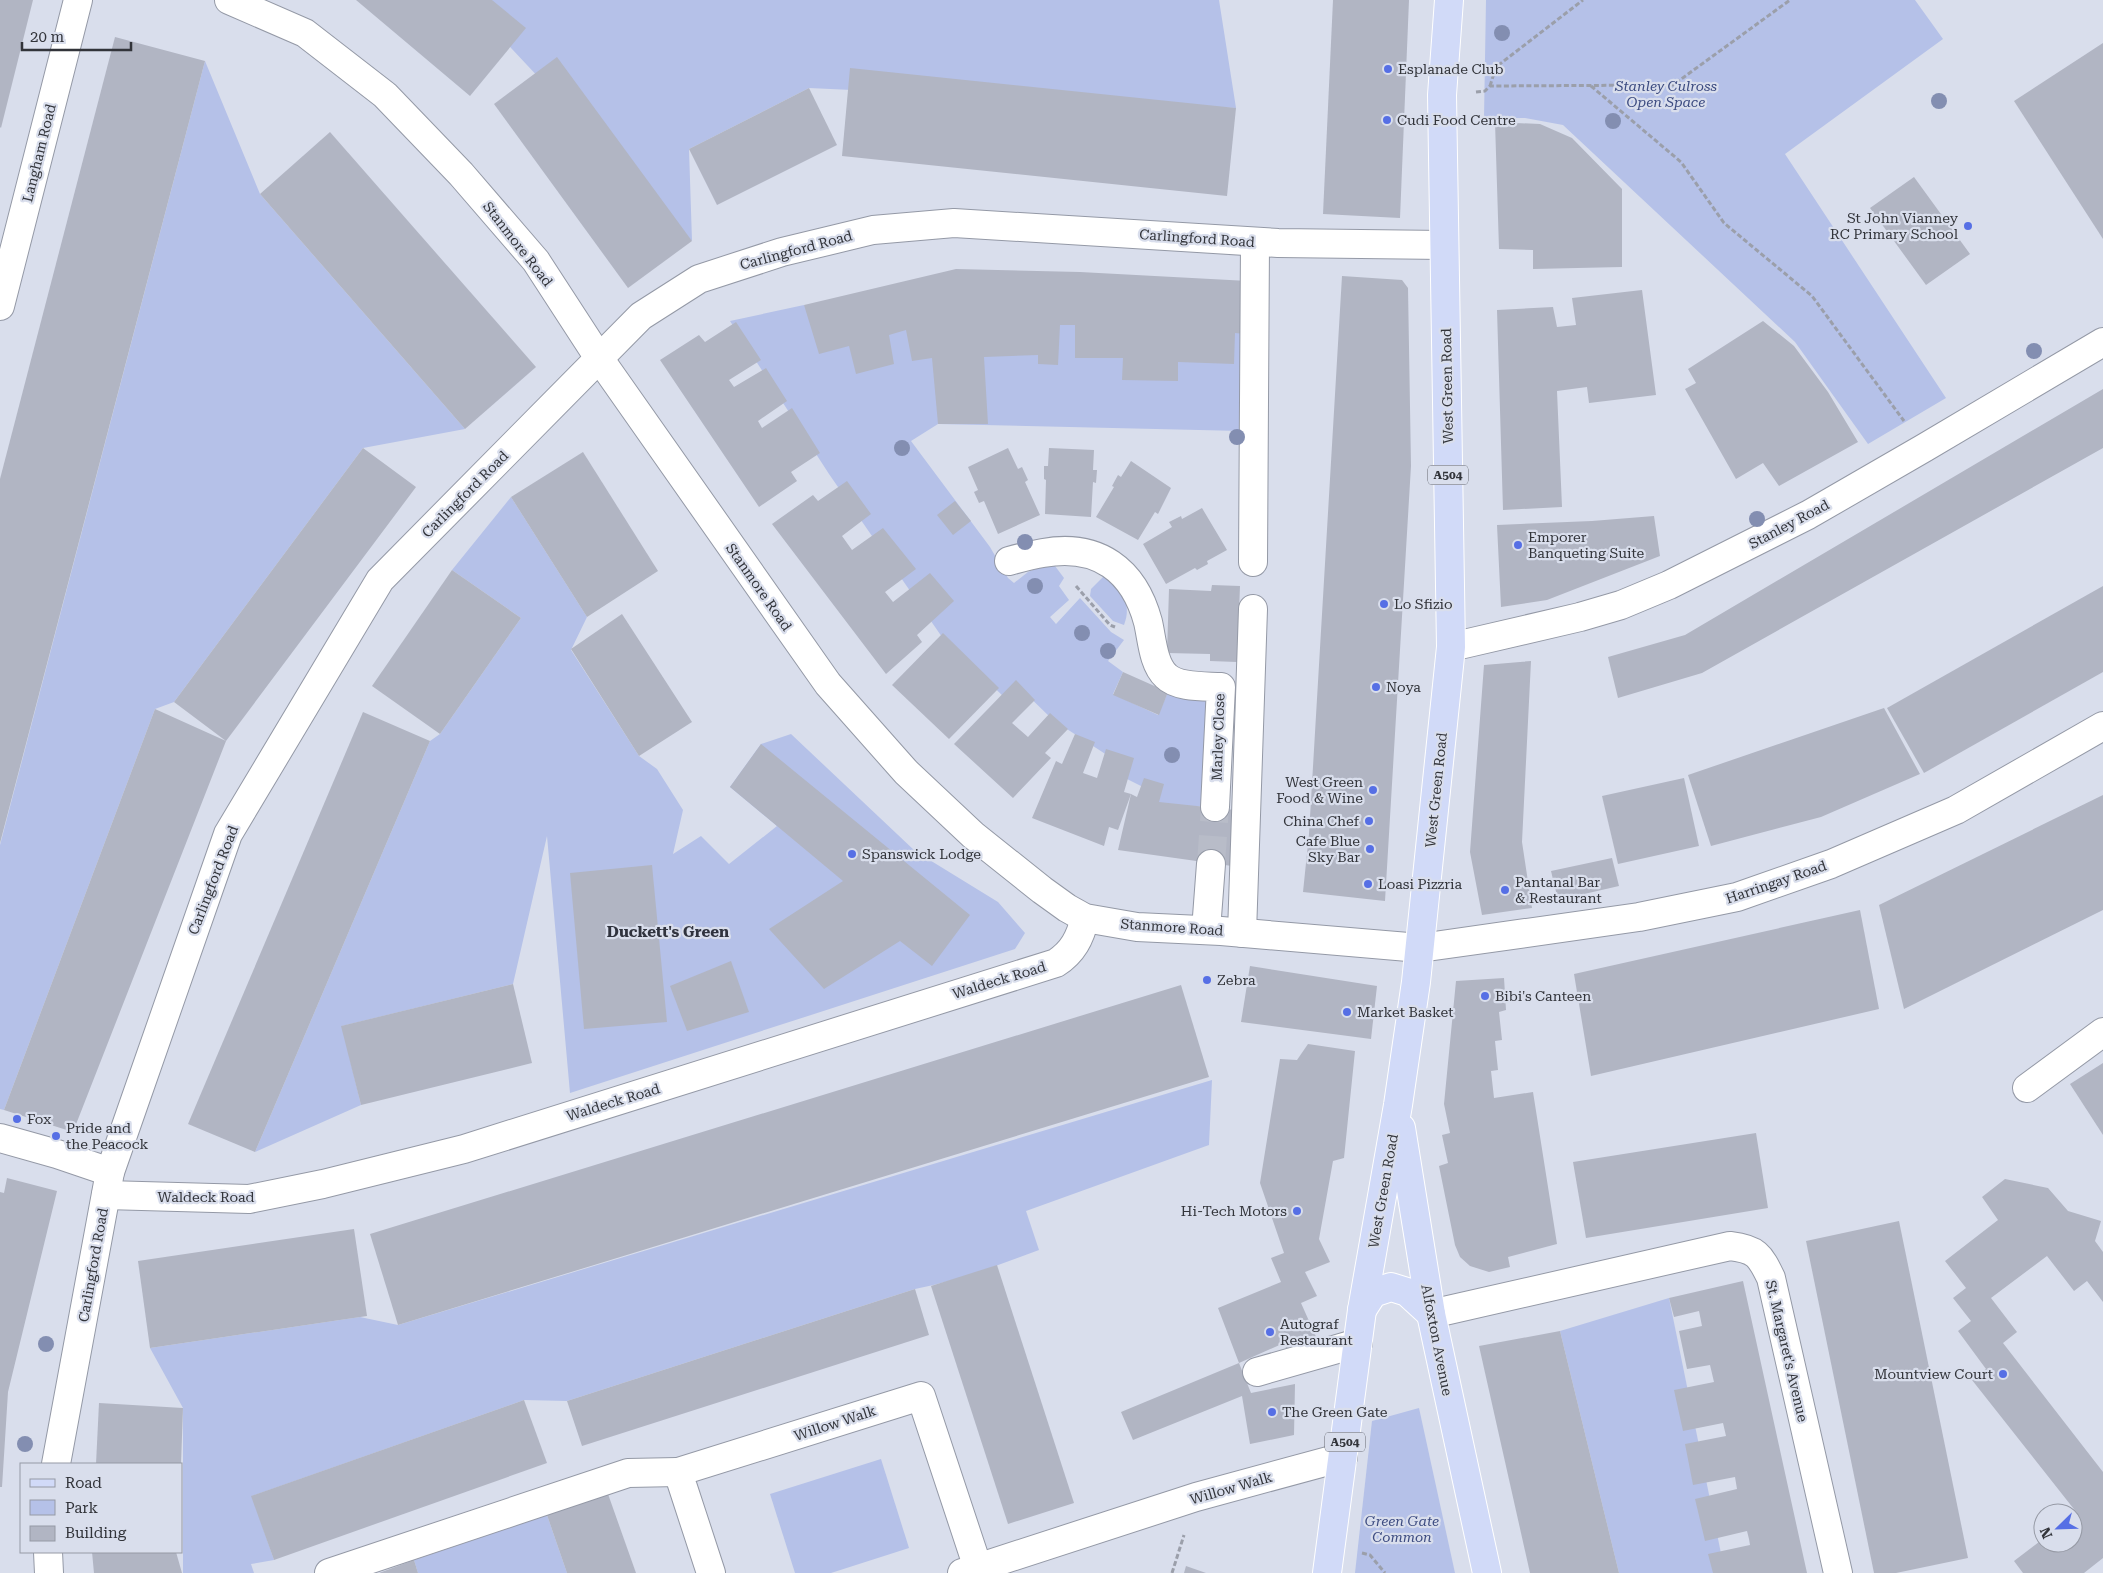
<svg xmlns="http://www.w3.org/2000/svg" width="2103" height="1573" font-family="'Roboto Serif',serif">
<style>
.green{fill:#b5c1e8}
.building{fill:#b1b5c3}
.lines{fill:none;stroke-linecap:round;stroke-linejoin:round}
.minor-tunnel{stroke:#b8bcc8;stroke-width:28;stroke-dasharray:28 14;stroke-linecap:butt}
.minor-casing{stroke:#9499a6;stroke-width:30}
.major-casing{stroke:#fff;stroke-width:30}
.path{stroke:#9b9faa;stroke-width:3;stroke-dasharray:5 2.5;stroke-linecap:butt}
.minor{stroke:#fff;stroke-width:28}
.major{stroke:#d1daf8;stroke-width:28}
.tree{fill:#838eb1}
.poi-dot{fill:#566fe5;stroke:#d9deec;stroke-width:2}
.labels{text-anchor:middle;stroke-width:4.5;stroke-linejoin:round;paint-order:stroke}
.shield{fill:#d9deec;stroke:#64676f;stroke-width:1}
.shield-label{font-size:12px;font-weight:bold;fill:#32343a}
.poi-label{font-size:14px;fill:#32343a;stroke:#d9deec;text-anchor:start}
.park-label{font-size:14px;font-style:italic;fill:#3d4c81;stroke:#d9deec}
.street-label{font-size:14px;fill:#32343a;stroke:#d9deec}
.neighbourhood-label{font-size:15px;font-weight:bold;fill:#30333e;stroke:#d9deec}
</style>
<rect width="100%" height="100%" fill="#d9deec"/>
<g class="green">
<polygon points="466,0 1219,0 1236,108 809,88 689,149 692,241"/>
<polygon points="1486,0 1915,0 1943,39 1785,154 1946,398 1868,444 1795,342 1563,125 1525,118 1484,118"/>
<polygon points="205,61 260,194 465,429 363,448 174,702 155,709 4,1110 0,1109 0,845"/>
<polygon points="804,305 823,333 1240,315 1246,334 1242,431 938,424 911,441 990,547 1008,578 1014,583 1028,572 1052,562 1064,578 1059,586 1069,600 1050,617 1056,624 1080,598 1111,632 1124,640 1108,661 1123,672 1113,694 1158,715 1168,692 1208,695 1203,806 1162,809 1145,788 1123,777 1110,757 1053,720 1017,685 1005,698 942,637 829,474 730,321"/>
<polygon points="511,497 587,617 571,650 639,756 657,769 683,810 673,854 701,836 729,864 777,826 730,787 761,744 791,734 915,851 998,902 1025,933 1015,949 570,1093 547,836 513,984 342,1026 361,1105 255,1152 430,741 440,734 521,618 452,570"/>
<path d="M1108,572C1120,588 1133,604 1124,625L1113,621L1090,596L1091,589Z"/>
<path d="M1212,1080L1209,1145L1026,1211L1039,1250C999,1265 957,1281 915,1289L567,1401L524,1400L252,1496L274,1560L251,1564L254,1573H183V1408L150,1348L360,1317L398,1325Z"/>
<polygon points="1669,1298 1725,1573 1619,1573 1560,1331"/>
<polygon points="1419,1408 1455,1573 1355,1573 1372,1421"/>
<polygon points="881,1459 909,1548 831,1573 795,1573 770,1494"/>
<polygon points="547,1515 567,1573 418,1573 414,1560"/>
</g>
<g class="building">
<polygon points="0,0 33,0 1,128 0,127"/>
<polygon points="356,0 492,0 526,28 470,96"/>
<polygon points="1333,0 1409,0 1400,218 1323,214"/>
<polygon points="115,37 205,61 0,843 0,479"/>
<polygon points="2103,43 2103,239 2014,101"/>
<polygon points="557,57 692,241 628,288 494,104"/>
<polygon points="850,68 1236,108 1227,196 842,156"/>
<polygon points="809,88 837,145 717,205 689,149"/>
<polygon points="1495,122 1540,124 1572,138 1622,189 1622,267 1533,269 1533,250 1499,249"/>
<polygon points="330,132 536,367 465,429 260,194"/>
<polygon points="1914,177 1970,254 1926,285 1870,208"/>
<polygon points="956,269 1080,272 1248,281 1246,334 1235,333 1234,364 1178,362 1178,381 1122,380 1123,358 1075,358 1075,325 1060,325 1058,365 1038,364 1038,355 984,357 988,424 938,424 932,358 912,361 906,330 889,335 894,364 856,374 849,346 819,354 804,305"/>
<polygon points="1342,276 1402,280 1408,288 1411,466 1385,901 1303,892 1309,834"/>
<polygon points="1642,290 1656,395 1589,403 1587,387 1557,391 1562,507 1503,510 1497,310 1553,307 1557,327 1576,325 1572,298"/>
<polygon points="1763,321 1794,346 1828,392 1858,442 1779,486 1763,463 1736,479 1685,389 1696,383 1688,369"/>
<polygon points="736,322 761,360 729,380 734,387 766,368 787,401 758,421 762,428 792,408 820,453 791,472 797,481 759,507 660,360 699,335 705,342"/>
<polygon points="2103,389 2103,448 1702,673 1618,698 1608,657 1685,635"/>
<polygon points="363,448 416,487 226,741 73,1132 4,1110 155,709 226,741 174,702"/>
<polygon points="1008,448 1018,469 1022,467 1028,480 1025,482 1040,515 998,534 984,501 979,503 974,492 978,490 968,467"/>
<polygon points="1049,448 1094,450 1093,470 1097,470 1096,483 1093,482 1091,517 1045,514 1046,480 1044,479 1044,466 1048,466"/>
<polygon points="583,452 658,571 587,617 511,497"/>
<polygon points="1131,461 1171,488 1158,514 1155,512 1138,540 1096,517 1114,487 1112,486 1118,475 1121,477"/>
<polygon points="847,481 871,514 842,536 852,550 883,528 916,569 885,592 893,602 930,573 954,601 917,635 922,642 886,674 772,524 813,495 818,501"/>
<polygon points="955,501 971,521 953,535 937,515"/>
<polygon points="1202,508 1227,550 1207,561 1208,564 1197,570 1195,568 1166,584 1143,544 1172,527 1169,522 1181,516 1182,519"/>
<polygon points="1654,516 1660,556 1547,600 1501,607 1497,525 1592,521"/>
<polygon points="452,570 521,618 440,734 372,686"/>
<polygon points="1212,585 1240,586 1237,662 1210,661 1210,654 1167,653 1169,589 1211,591"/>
<polygon points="2103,586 2103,672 1924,773 1887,708"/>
<polygon points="622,614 692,722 639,756 571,649"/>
<polygon points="943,633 999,688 949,739 892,685"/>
<polygon points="1531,661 1522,842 1532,908 1482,915 1470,852 1484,665"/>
<polygon points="1123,672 1168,692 1159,715 1113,695"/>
<polygon points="1016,680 1035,700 1012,723 1028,737 1050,713 1068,729 1045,753 1051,758 1013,798 954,744"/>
<polygon points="1884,708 1920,774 1821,817 1711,846 1688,775"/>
<polygon points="363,712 430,741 255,1152 188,1124"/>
<polygon points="1075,734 1095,742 1083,773 1097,778 1106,749 1134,758 1124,792 1131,794 1118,830 1109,827 1104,846 1032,818 1056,761 1062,764"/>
<polygon points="761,744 970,915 932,966 900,941 824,989 769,929 843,881 730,787"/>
<polygon points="1144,778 1164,784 1159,802 1235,810 1232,866 1118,850 1131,794 1137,797"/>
<polygon points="1684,778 1699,846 1618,864 1602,796"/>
<polygon points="2103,795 2103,910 1904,1009 1879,905"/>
<polygon points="1612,858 1619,886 1558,900 1551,871"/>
<polygon points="652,865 667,1022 584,1029 570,873"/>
<polygon points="1860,910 1879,1009 1591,1076 1574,974"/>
<polygon points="731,961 749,1012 687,1031 670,986"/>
<polygon points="1250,966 1377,986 1371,1039 1241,1022"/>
<polygon points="1504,978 1506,1010 1499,1012 1502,1040 1495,1041 1498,1070 1491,1071 1494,1098 1533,1092 1557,1244 1508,1257 1510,1267 1489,1272 1470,1266 1460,1257 1455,1245 1439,1166 1448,1163 1442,1135 1450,1133 1444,1104 1456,981"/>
<polygon points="513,984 532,1063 361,1105 341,1026"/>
<polygon points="1181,985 1209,1077 398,1325 370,1234"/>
<polygon points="1308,1044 1355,1051 1344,1158 1333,1161 1319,1239 1330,1262 1305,1272 1317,1296 1301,1303 1317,1339 1288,1353 1284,1343 1239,1363 1218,1308 1281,1282 1271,1258 1284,1253 1260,1183 1280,1059 1297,1060"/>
<polygon points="2103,1063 2103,1135 2070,1084"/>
<polygon points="1756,1133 1768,1208 1586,1238 1573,1162"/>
<polygon points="7,1178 57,1191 8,1392 2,1487 0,1487 0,1192 4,1193"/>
<polygon points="2005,1179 2048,1188 2068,1211 2101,1221 2095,1241 2103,1252 2103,1302 2087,1281 2074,1291 2047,1256 1991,1298 2017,1332 2003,1343 2103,1472 2103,1558 2084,1573 2023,1573 2014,1561 2043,1539 2043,1543 2073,1543 2073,1516 2077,1513 1972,1380 1986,1369 1958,1331 1971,1321 1953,1298 1966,1288 1945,1261 1998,1220 1982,1197"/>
<polygon points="1899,1221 1968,1558 1896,1573 1874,1573 1806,1241"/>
<polygon points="354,1229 367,1316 150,1348 138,1261"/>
<polygon points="997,1265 1074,1503 1008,1524 931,1286"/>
<polygon points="1743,1281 1785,1473 1807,1573 1713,1573 1708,1554 1750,1545 1749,1539 1747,1531 1705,1541 1695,1499 1737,1489 1735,1477 1693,1485 1685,1444 1726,1436 1723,1423 1683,1431 1674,1390 1714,1382 1710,1365 1687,1369 1679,1331 1702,1326 1699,1311 1674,1317 1669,1298"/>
<polygon points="915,1289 929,1335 582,1446 567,1401"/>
<polygon points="1560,1331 1619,1573 1530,1573 1479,1346"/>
<polygon points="1239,1363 1251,1393 1295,1384 1294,1435 1250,1444 1242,1396 1133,1440 1121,1412"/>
<polygon points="524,1400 547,1463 274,1560 251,1496"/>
<polygon points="99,1403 183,1408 181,1464 96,1464"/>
<polygon points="608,1494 636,1573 567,1573 547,1515"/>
<polygon points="92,1552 176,1552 182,1573 94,1573"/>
<polygon points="414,1560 418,1573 379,1573"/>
<polygon points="1186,1566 1206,1573 1184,1573"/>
</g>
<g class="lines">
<polyline class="minor-tunnel" points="1211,864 1215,807"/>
<g class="minor-casing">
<g id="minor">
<polyline points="229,0 305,33 385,95 461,174 536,261 599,358 828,684 906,772 973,835 1042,890 1067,908 1085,918 1137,927 1221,931 1420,948 1639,917 1737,897 1831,864 1956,810 2103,726"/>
<polyline points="0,306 78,0"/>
<path d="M1009,561C1020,558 1031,555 1043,553C1098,543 1134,570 1148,622C1152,639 1153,664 1166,676C1178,688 1205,686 1221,687L1215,807"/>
<polyline points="1253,562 1255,242"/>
<polyline points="1451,647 1580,617 1621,605 1669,585 1808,515 1924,448 2103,342"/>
<polyline points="1206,930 1211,864"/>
<polyline points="1242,933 1253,609"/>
<polyline points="2027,1088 2103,1032"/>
<polyline points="0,1138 57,1154 110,1172"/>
<path d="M106,1195L249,1199L323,1184L464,1149L1056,963C1073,952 1080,938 1085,918"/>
<path d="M1431,1314L1730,1246C1756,1249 1760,1255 1771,1278L1838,1573"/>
<polyline points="1257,1372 1358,1343"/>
<polyline points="56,1464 110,1172 228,834 380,580 641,316 699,279 782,252 873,230 954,223 1278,243 1444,245"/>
<polyline points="48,1552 49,1573"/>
<polyline points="329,1573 628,1473 678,1472"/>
<polyline points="711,1573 678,1472 921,1396 978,1568"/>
<polyline points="962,1573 1196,1497 1343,1457"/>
</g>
</g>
<g class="major-casing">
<g id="major">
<polyline points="1401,1128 1431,1314 1487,1573"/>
<polyline points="1362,1310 1373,1293 1391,1287 1407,1292 1431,1314"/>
<polyline points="1327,1573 1362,1310 1398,1105 1416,982 1451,647 1442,95 1449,0"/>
</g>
</g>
<g class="path">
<polyline points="1490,86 1496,67 1583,0"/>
<polyline points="1591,86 1681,162 1724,223 1812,296 1904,421"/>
<polyline points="1476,92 1485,91 1490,86 1673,85 1790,0"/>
<polyline points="1076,586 1110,625 1115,627"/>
<polyline points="1362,1553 1370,1555 1385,1573"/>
<polyline points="1172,1573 1184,1535"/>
</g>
<use href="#minor" class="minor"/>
<use href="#major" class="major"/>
</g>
<g class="tree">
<circle cx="1502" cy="33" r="8"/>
<circle cx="1939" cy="101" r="8"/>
<circle cx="1613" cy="121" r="8"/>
<circle cx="2034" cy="351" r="8"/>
<circle cx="1237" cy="437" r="8"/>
<circle cx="902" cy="448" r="8"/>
<circle cx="1757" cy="519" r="8"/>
<circle cx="1025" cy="542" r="8"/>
<circle cx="1035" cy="586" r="8"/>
<circle cx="1082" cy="633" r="8"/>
<circle cx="1108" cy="651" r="8"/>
<circle cx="1172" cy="755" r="8"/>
<circle cx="46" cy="1344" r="8"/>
<circle cx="25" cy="1444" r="8"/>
</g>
<g class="poi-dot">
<circle cx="1388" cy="69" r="5"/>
<circle cx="1387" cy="120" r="5"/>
<circle cx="1968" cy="226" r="5"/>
<circle cx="1518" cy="545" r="5"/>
<circle cx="1384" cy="604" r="5"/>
<circle cx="1376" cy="687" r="5"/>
<circle cx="1373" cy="790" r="5"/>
<circle cx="1369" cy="821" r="5"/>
<circle cx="1370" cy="849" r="5"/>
<circle cx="852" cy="854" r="5"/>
<circle cx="1368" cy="884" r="5"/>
<circle cx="1505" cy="890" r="5"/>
<circle cx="1207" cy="980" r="5"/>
<circle cx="1485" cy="996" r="5"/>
<circle cx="1347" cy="1012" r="5"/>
<circle cx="17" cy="1119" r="5"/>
<circle cx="56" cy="1136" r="5"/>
<circle cx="1297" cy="1211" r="5"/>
<circle cx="1270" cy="1332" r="5"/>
<circle cx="2003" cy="1374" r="5"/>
<circle cx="1272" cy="1412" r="5"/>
</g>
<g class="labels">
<g class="shield">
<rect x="1428" y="465.5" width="40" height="19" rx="4"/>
<rect x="1325" y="1432.5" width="40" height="19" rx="4"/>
</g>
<g class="shield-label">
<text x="1448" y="479">A504</text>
<text x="1345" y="1446">A504</text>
</g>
<g class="poi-label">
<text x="1398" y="74">Esplanade Club</text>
<text x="1397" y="125">Cudi Food Centre</text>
<text x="1958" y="223" text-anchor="end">St John Vianney<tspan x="1958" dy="16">RC Primary School</tspan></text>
<text x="1528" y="542">Emporer<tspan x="1528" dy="16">Banqueting Suite</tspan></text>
<text x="1394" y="609">Lo Sfizio</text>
<text x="1386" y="692">Noya</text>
<text x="1363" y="787" text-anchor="end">West Green<tspan x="1363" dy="16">Food &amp; Wine</tspan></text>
<text x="1359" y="826" text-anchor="end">China Chef</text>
<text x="1360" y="846" text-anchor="end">Cafe Blue<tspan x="1360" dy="16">Sky Bar</tspan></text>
<text x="862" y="859">Spanswick Lodge</text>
<text x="1515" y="887">Pantanal Bar<tspan x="1515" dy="16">&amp; Restaurant</tspan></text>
<text x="1378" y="889">Loasi Pizzria</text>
<text x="1217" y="985">Zebra</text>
<text x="1495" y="1001">Bibi's Canteen</text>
<text x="1357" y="1017">Market Basket</text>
<text x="27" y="1124">Fox</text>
<text x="66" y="1133">Pride and<tspan x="66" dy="16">the Peacock</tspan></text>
<text x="1287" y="1216" text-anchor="end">Hi-Tech Motors</text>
<text x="1280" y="1329">Autograf<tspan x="1280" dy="16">Restaurant</tspan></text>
<text x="1993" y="1379" text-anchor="end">Mountview Court</text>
<text x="1282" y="1417">The Green Gate</text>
</g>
<g class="park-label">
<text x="1666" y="91">Stanley Culross<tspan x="1666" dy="16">Open Space</tspan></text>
<text x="1402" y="1526">Green Gate<tspan x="1402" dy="16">Common</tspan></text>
</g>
<g class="street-label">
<text transform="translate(39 153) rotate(-76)" y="5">Langham Road</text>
<text transform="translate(1197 238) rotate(4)" y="5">Carlingford Road</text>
<text transform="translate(518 244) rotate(52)" y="5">Stanmore Road</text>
<text transform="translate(796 250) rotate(-15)" y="5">Carlingford Road</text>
<text transform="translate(1447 386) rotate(-91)" y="5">West Green Road</text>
<text transform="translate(465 494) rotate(-45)" y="5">Carlingford Road</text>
<text transform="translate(1789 524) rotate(-28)" y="5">Stanley Road</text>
<text transform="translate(759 587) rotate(55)" y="5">Stanmore Road</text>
<text transform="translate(1218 737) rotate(-88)" y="5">Marley Close</text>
<text transform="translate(1436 790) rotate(-84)" y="5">West Green Road</text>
<text transform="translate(213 880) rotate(-69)" y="5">Carlingford Road</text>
<text transform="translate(1776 882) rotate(-19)" y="5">Harringay Road</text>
<text transform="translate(1172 927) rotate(4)" y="5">Stanmore Road</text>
<text transform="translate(999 980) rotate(-17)" y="5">Waldeck Road</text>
<text transform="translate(613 1102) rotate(-17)" y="5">Waldeck Road</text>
<text transform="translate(1383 1191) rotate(-80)" y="5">West Green Road</text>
<text x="206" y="1202">Waldeck Road</text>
<text transform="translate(93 1265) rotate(-80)" y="5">Carlingford Road</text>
<text transform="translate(1437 1340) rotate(79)" y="5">Alfoxton Avenue</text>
<text transform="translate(1787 1351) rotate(77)" y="5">St. Margaret's Avenue</text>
<text transform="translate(835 1423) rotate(-18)" y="5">Willow Walk</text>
<text transform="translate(1231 1488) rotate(-16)" y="5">Willow Walk</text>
</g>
<g class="neighbourhood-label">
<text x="668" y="937">Duckett's Green</text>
</g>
</g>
<rect x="20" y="1463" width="162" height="90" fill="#d9deec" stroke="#969aa5"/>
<rect x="30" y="1479" width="25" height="8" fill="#d1daf8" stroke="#969aa5"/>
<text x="65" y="1488" font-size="15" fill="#32343a">Road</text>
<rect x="30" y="1500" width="25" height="15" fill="#b5c1e8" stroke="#969aa5"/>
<text x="65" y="1513" font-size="15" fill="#32343a">Park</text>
<rect x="30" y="1526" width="25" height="15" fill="#b1b5c3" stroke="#969aa5"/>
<text x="65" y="1538" font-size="15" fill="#32343a">Building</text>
<g transform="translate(2058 1528) rotate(247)"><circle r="24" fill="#d9deec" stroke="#969aa5"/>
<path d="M0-4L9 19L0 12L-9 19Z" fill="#566fe5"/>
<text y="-8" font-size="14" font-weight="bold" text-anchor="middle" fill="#32343a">N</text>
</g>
<path d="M22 42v8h109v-8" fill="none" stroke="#32343a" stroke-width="2.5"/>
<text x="30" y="42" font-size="15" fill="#32343a" stroke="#d9deec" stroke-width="4" paint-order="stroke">20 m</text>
</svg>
